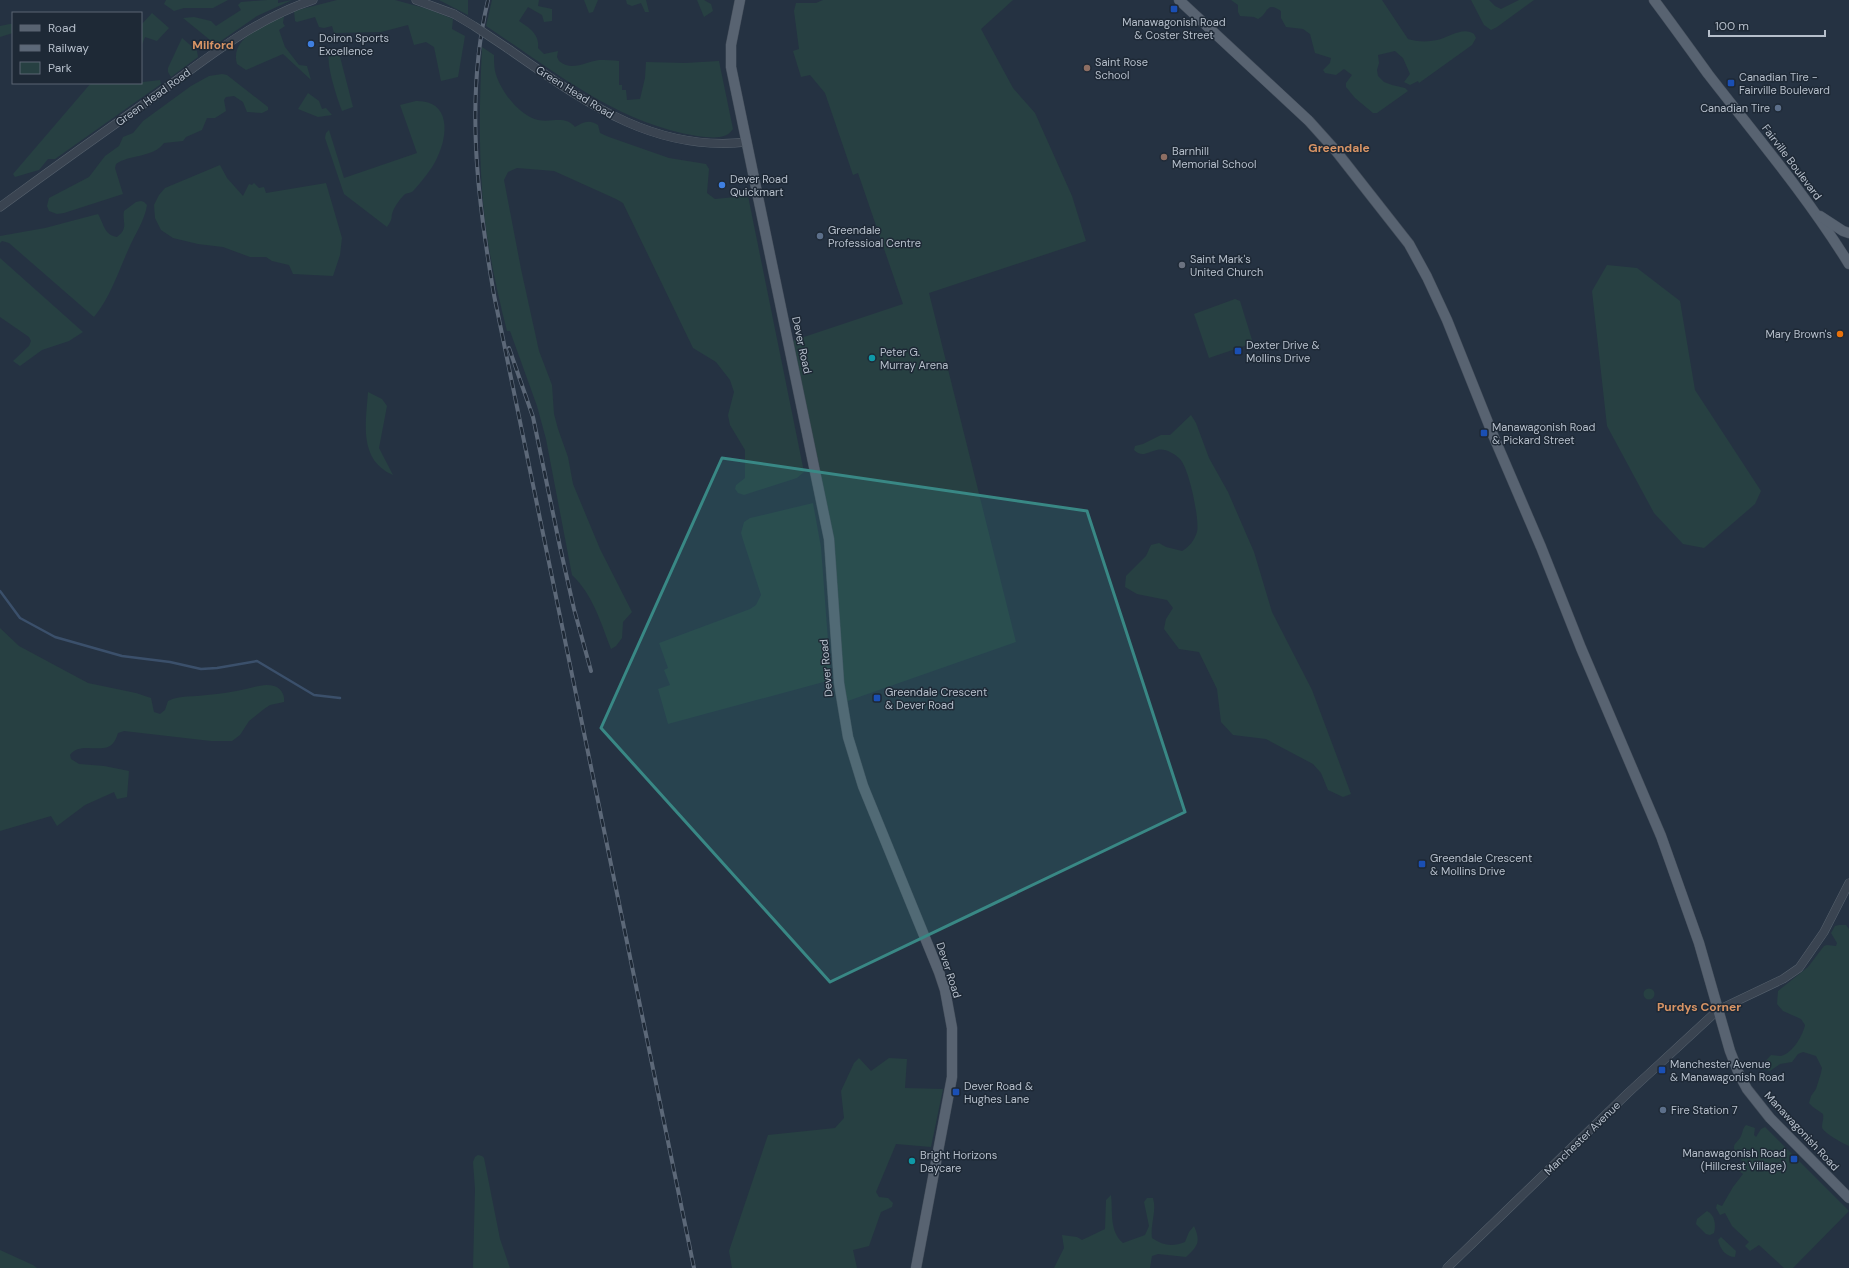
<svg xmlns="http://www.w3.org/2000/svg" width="1849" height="1268" font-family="'DM Sans',sans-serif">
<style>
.green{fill:#274042}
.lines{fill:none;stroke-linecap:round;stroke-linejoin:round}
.stream{stroke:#3b506b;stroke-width:2.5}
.minor-casing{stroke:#57626e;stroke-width:9}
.major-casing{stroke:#434d5a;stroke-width:11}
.minor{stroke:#3a4451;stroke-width:8}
.major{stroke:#586371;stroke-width:10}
.rail-casing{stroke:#5c6878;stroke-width:4}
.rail{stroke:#1e2936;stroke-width:2.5;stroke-dasharray:8;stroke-linecap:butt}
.minor-bridge-casing{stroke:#57626e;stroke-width:9;stroke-linecap:butt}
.minor-bridge{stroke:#3a4451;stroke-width:8}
.marked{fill:#398885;fill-opacity:0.2;stroke:#398885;stroke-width:3;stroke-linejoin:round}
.transit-dot{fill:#1a4fb4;stroke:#1e2936;stroke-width:1.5}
.shop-dot{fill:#3f7fe0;stroke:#1e2936;stroke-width:1.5}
.education-dot{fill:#8d6e63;stroke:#1e2936;stroke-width:1.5}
.service-dot{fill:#5c6f8a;stroke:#1e2936;stroke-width:1.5}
.worship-dot{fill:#6b7280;stroke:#1e2936;stroke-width:1.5}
.food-dot{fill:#e8710a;stroke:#1e2936;stroke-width:1.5}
.culture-dot{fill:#0f9aa8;stroke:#1e2936;stroke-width:1.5}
.labels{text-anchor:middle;stroke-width:3;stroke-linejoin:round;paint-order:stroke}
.poi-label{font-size:11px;fill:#b6bfcb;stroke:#1e2936;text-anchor:start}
.street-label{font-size:11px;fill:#b6bfcb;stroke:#1e2936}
.neighbourhood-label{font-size:12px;font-weight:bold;fill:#d89465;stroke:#1e2936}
</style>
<rect width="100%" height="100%" fill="#253242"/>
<g class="green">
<polygon points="166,0 228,0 213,8 184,8 174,11 164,4"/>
<polygon points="267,0 278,0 278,3 292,0 257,16 218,43 210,40 183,18 194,17 211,21 216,26 241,10 238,5 241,2"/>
<polygon points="337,0 395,0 428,9 453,19 452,29 465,36 458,77 441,81 434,47 426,42 414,45 408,25 381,32 334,33 332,26 324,28 319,27 315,17 297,22 295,21 294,11"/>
<polygon points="439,0 468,0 468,15"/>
<path d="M492,0H539L538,6L552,9V21L544,22L542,15L528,7L519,21C528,27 540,34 538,48L544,54L558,51L557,57L559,61C573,72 584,62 599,60C606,60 613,60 619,61V85H622V90H626L627,100L640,99L645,78L646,62L685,63L719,61L733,129C725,141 709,137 697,136C616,123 553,70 486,26Z"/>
<polygon points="584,0 598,0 593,12 589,13"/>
<polygon points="626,0 646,0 649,12 645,12 641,3 632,6 627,4"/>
<polygon points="697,0 704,0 711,4 713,11 704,17"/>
<polygon points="823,0 1013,0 981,29 1013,88 1035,113 1072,196 1086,241 929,293 1016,642 842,703 833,588 789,342 903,304 858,173 853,175 825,93 810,75 801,77 793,51 799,49 794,11 796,3 816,3"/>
<path d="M1231,0H1382L1408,39C1417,42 1428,42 1437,40C1448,38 1463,26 1474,34L1476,38L1472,45L1419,83L1418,81L1410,85L1404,82L1410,74L1403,58L1395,51L1378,55L1379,63L1377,70L1378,76L1384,82L1392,85L1405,88L1408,91L1377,113H1373L1355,98L1346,87V83L1352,75L1344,69L1336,75L1325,73L1323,70L1330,63L1331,58L1315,53L1310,34L1303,29L1286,27L1281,18V11C1266,0 1268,14 1258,19L1254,17L1240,16L1238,12V5Z"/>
<polygon points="1471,0 1489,0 1495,6 1501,9 1519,0 1534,0 1497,27 1491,30 1484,25"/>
<polygon points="152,13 169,28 157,41 145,37 141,47 141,25"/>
<path d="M284,16L283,23L285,26L279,30L285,47L299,65L307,66L311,80L283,54L246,70L237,64C229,38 266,24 284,16Z"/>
<polygon points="10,24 13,24 13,33 0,37 0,26"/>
<polygon points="182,38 197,51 198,57 171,77 168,72 168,68"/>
<path d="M482,47L494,55C494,60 494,66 495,71C499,89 519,116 538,120C552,123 565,115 575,127C583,122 589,119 598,125L600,133L609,137L669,158L706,164L709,169L707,193L715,199L735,197L747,191L804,472L797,478L744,495L738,493L735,489L736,485L745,478V450L730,425L728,415L734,392L730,380L716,362L693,348L623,203L616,199L554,171L517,168L508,172L504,180L521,269L539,351L552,385L554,414L558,429L568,457L573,484L600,549L632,612L623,622L622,638L616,646L611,649C601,623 593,595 572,575L546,439L537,406L510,331H507C499,300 492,268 487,236C478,173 479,110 482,47Z"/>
<path d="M338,49L353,107L342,111C338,101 324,60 330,51Z"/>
<path d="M222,74L227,75L268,107V110L262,113L247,112L243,102L234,96L226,97L224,100L226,111L215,118H207L202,130L186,137L183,141L164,143C153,158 130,154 116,164L115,168L123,194L64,213L57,214L49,211L47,206L49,198L89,177L105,156L119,146L123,137L133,133L143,121L191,86L209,76Z"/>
<polygon points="160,80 161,84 55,159 48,159 39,170 15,177 13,174 91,83 126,84"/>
<polygon points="308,93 319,101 322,109 326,108 332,115 318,117 298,109"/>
<path d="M416,101C450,100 449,134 437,158C432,169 422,181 414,190C411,194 407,192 404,195C400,199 395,206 393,211C390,219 394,217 387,227L344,194L325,138L326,133L329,130L344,178L417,153L400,105Z"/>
<polygon points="220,165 227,178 243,196 249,184 252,185 254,183 259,188 264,187 266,193 326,183 342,238 340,255 333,276 293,274 289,265 272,261 266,257 250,257 223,247 198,244 173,238 161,230 155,218 154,205 159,195 165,188"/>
<path d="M141,201L144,202L147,205C145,220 135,234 129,248C118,272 111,296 94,317L9,243L2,241L0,243V236L45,228L98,214C104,224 104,235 117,237C129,228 122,222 124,211L136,202Z"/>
<polygon points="0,258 83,332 69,341 42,350 20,366 13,361 29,346 31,341 29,337 0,317"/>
<polygon points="1607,265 1637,268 1680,301 1695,390 1761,491 1755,504 1704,548 1683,544 1654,513 1607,426 1592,291"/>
<polygon points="1235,299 1240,301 1253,343 1209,358 1194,314"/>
<path d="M368,392L382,399L387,406L379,448L393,475C358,460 366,422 368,392Z"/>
<path d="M1191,415L1196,423L1209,458L1228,492L1254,552L1272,612L1312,690L1351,794L1343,797L1328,790L1321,773L1313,764L1266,739L1233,735L1221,722L1217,689L1199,652L1179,649L1164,629L1166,619L1173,608L1167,600L1137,594L1125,587L1126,576L1146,556L1151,545L1159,543L1166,547L1182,551C1189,547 1194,541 1197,532C1200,521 1189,466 1179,458C1173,453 1165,448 1157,450C1147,452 1143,458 1134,450L1135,446L1143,444L1161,435H1170Z"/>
<polygon points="813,503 821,547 831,680 668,724 658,689 670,685 664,670 668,668 659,643 750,609 756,605 761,595 743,540 741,533 744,522 750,518"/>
<path d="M0,628L19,646L88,683L136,693L151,698L154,712L160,714L165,710L168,701C180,695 194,697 207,695C220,694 233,692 246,689C256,687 264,683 274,686C281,688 285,695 284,702L270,705L264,709L249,721L240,735L232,741H211L124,731L118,733C117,736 116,739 114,742C105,756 80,740 70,755L71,759L79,764L104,766L129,771L127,797L117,799L114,792L85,805L57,826L51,816L0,831Z"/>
<path d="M1839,925H1846L1849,929V1146C1844,1144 1822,1132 1822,1127C1822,1123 1824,1118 1823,1114L1813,1107L1809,1103L1811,1096L1816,1089L1821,1073L1822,1068L1816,1056L1803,1052L1798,1054L1792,1062L1780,1064L1770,1071L1762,1069L1761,1066L1771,1055C1775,1055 1778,1056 1781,1056C1793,1053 1803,1035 1805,1025L1801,1019L1783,1011L1777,1004L1778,991L1808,967L1824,946L1827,945L1836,946L1837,943L1831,933L1835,926Z"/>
<circle cx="1649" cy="994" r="5.5"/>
<polygon points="859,1058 871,1071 889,1058 907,1059 905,1088 943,1089 931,1147 896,1144 876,1192 879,1197 888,1198 893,1203 892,1207 881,1212 869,1246 853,1250 857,1268 732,1268 729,1251 768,1135 835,1128 844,1118 841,1091 854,1063"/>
<path d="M1746,1125L1755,1128L1754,1135L1756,1137L1761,1129L1765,1127L1849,1211L1793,1268H1784L1759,1245L1750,1251L1745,1246L1749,1242L1732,1226L1725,1213L1720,1215L1716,1208L1717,1204L1722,1206L1733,1187L1743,1174L1738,1170L1742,1165L1741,1156L1735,1152C1732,1144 1736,1144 1740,1138C1743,1133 1742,1129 1746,1125Z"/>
<polygon points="478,1155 482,1156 484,1158 500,1239 510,1268 473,1268 475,1189 473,1162 475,1157"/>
<path d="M1111,1195C1113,1212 1109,1231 1123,1243L1145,1235L1149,1226L1144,1202L1147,1198H1153C1157,1211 1150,1224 1152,1238C1163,1246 1173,1247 1185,1242L1189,1232L1194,1226C1201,1242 1198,1246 1186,1257L1158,1254L1152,1256L1150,1268H1054L1064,1248L1062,1235L1077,1237L1082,1240L1105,1229L1106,1200Z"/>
<path d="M1707,1211C1715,1215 1716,1225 1714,1233L1710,1235L1706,1234L1696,1224L1697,1219Z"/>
<path d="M1721,1237L1736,1251L1735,1257C1726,1257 1720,1249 1718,1240Z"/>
<polygon points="0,1250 33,1265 37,1268 0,1268"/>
</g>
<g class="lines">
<polyline class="stream" points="0,591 20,618 55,637 122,656 170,662 201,669 217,668 257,661 314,695 340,698"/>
<g class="minor-casing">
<g id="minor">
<polyline points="416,0 454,14"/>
<path d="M507,48C581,99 651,153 747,142"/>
<path d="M0,207C52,169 105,131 158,94C207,58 255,19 313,0"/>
<polyline points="1447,1268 1628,1093 1718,1010 1783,979 1799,968 1824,932 1849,883"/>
</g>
</g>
<g class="major-casing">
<g id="major">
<polyline points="740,0 731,45 731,67 829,539 839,683 848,737 863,786 939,972 945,990 952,1028 952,1077 916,1268"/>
<polyline points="1179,0 1309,121 1336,151 1409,244 1427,277 1447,320 1493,435 1541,547 1581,648 1661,836 1699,943 1730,1051 1739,1074 1747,1089 1770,1118 1849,1198"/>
<path d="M1654,0C1672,24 1690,49 1708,74C1756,136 1807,196 1849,264"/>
<polyline points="1820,216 1843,231 1849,233"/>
</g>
</g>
<use href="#minor" class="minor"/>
<use href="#major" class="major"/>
<g class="rail-casing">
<g id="rail">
<path d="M488,0C465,97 477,197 494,295L694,1268"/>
<polyline points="509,348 533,417 560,547 574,609 591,671"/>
</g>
</g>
<use href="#rail" class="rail"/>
<g class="minor-bridge-casing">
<polyline id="minor-bridge" points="454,14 474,26 507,48"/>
</g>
<use href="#minor-bridge" class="minor-bridge"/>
</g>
<path class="marked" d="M722,458L1087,511L1185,812L830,982L601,728Z"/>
<g class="transit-dot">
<rect x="1170" y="5" width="8" height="8" rx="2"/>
<rect x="1727" y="79" width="8" height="8" rx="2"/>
<rect x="1234" y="347" width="8" height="8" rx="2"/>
<rect x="1480" y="429" width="8" height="8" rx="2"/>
<rect x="873" y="694" width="8" height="8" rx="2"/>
<rect x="1418" y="860" width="8" height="8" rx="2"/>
<rect x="1658" y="1066" width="8" height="8" rx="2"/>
<rect x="952" y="1088" width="8" height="8" rx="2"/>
<rect x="1790" y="1155" width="8" height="8" rx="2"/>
</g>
<g class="shop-dot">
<circle cx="311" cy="44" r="4"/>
<circle cx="722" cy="185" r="4"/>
</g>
<g class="education-dot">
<circle cx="1087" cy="68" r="4"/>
<circle cx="1164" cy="157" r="4"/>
</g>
<g class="service-dot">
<circle cx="1778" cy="108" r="4"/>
<circle cx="820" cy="236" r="4"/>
<circle cx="1663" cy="1110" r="4"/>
</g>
<circle class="worship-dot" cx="1182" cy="265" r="4"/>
<circle class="food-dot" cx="1840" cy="334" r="4"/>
<g class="culture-dot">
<circle cx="872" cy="358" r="4"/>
<circle cx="912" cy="1161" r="4"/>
</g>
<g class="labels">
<g class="poi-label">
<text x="1174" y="26" text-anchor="middle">Manawagonish Road<tspan x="1174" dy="13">&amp; Coster Street</tspan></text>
<text x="319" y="42">Doiron Sports<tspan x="319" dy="13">Excellence</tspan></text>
<text x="1095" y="66">Saint Rose<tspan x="1095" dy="13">School</tspan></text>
<text x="1739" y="81">Canadian Tire -<tspan x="1739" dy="13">Fairville Boulevard</tspan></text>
<text x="1770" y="112" text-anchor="end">Canadian Tire</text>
<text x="1172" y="155">Barnhill<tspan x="1172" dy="13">Memorial School</tspan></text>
<text x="730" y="183">Dever Road<tspan x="730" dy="13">Quickmart</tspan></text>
<text x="828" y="234">Greendale<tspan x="828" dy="13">Professioal Centre</tspan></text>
<text x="1190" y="263">Saint Mark's<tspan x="1190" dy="13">United Church</tspan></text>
<text x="1832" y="338" text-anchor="end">Mary Brown's</text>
<text x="1246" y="349">Dexter Drive &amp;<tspan x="1246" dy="13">Mollins Drive</tspan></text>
<text x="880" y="356">Peter G.<tspan x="880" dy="13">Murray Arena</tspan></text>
<text x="1492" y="431">Manawagonish Road<tspan x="1492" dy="13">&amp; Pickard Street</tspan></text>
<text x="885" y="696">Greendale Crescent<tspan x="885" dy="13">&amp; Dever Road</tspan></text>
<text x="1430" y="862">Greendale Crescent<tspan x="1430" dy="13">&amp; Mollins Drive</tspan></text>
<text x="1670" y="1068">Manchester Avenue<tspan x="1670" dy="13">&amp; Manawagonish Road</tspan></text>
<text x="964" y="1090">Dever Road &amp;<tspan x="964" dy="13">Hughes Lane</tspan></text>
<text x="1671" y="1114">Fire Station 7</text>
<text x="1786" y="1157" text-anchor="end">Manawagonish Road<tspan x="1786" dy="13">(Hillcrest Village)</tspan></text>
<text x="920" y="1159">Bright Horizons<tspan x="920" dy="13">Daycare</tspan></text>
</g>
<g class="street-label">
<text transform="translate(575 92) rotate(32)" y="4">Green Head Road</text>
<text transform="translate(153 97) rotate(-36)" y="4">Green Head Road</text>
<text transform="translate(1792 162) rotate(53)" y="4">Fairville Boulevard</text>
<text transform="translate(802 345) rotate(78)" y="4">Dever Road</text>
<text transform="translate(826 668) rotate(-95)" y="4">Dever Road</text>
<text transform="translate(949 970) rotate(72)" y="4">Dever Road</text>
<text transform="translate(1802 1131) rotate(47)" y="4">Manawagonish Road</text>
<text transform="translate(1582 1138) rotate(-44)" y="4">Manchester Avenue</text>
</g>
<g class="neighbourhood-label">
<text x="213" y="49">Milford</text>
<text x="1339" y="152">Greendale</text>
<text x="1699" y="1011">Purdys Corner</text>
</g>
</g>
<rect x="12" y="12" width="130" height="72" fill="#1e2936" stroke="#5b6572"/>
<rect x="20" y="25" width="20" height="6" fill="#586371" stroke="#5b6572"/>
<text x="48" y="32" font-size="12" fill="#b6bfcb">Road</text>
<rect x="20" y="45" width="20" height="6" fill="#5c6878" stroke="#5b6572"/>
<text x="48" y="52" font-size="12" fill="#b6bfcb">Railway</text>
<rect x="20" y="62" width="20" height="12" fill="#274042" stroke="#5b6572"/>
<text x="48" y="72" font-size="12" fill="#b6bfcb">Park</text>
<path d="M1709 30v6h116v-6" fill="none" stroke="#b6bfcb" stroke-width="2"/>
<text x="1715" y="30" font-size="12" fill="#b6bfcb" stroke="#1e2936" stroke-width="3" paint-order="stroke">100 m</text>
</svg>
